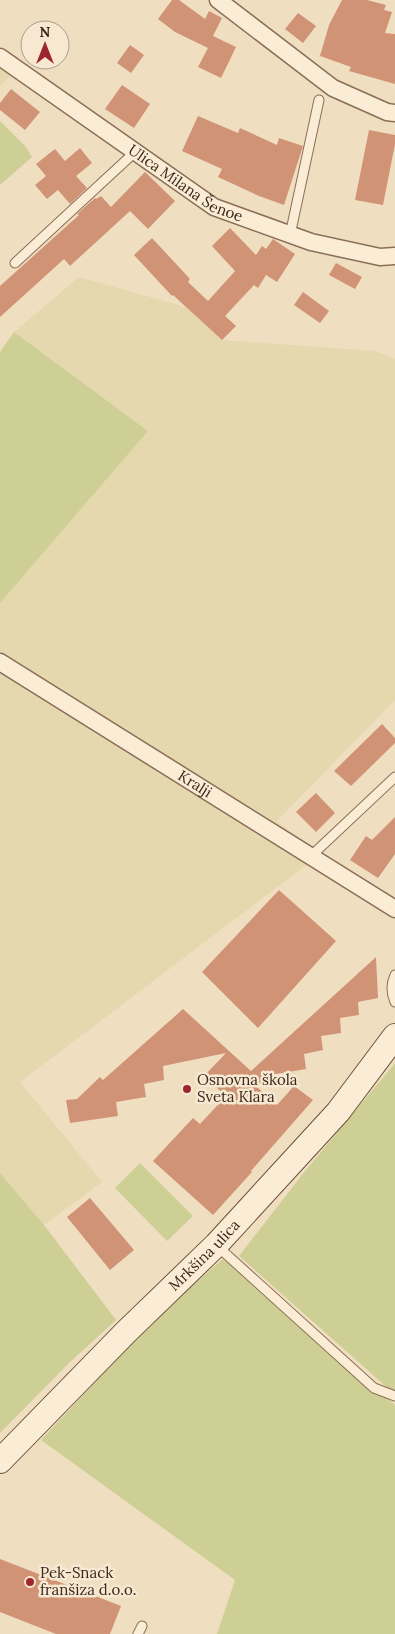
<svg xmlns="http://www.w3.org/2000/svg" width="395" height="1634" font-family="Lora,serif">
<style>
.farmland{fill:#e6d8ae}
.green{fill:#cdcf95}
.building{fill:#d09375}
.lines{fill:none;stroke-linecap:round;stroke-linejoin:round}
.lane-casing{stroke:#8b6e58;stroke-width:11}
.street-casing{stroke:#8b6e58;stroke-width:19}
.secondary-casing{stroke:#6c4f3b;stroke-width:26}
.lane{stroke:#faecd5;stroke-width:9}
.street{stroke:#faecd5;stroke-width:16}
.secondary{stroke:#faecd5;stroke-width:24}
.poi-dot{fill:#9d2530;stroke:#f7e9d1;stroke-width:2}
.labels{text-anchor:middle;stroke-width:5;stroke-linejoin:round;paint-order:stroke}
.street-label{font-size:15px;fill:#3a281d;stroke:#f7e9d1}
.poi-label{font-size:15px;fill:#3a281d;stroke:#f7e9d1;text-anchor:start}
</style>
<rect width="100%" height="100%" fill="#f0dec1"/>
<g class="farmland">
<polygon points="0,62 13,73 0,86"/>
<polygon points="79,277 186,307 222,340 375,351 395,359 395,700 277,821 321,854 20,1082 102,1182 44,1225 0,1173 0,603 148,431 14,332"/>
</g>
<g class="green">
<polygon points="0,121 26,147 32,157 0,185"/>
<polygon points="14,332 148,431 0,603 0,352"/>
<polygon points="395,1063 395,1392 390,1390 239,1256 305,1171"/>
<polygon points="140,1163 193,1216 167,1241 115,1188"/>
<polygon points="0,1173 44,1225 116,1320 69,1363 0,1433"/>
<polygon points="223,1259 395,1405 395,1634 217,1634 235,1580 41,1440 161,1312"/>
</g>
<g class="building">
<polygon points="172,0 179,0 205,19 209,11 222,18 213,36 236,47 221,78 198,67 208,48 175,32 158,19"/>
<polygon points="342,0 367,0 386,5 384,10 392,12 385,33 395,34 395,84 349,71 351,67 320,56 329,25"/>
<polygon points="298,13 316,26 303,43 285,29"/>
<polygon points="130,45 144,55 131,73 117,63"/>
<polygon points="122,85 150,104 134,128 105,109"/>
<polygon points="11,89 40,112 25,130 0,110 0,103"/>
<polygon points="198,116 238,133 240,128 277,145 279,138 303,146 284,205 259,196 218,177 222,169 182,151"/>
<polygon points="369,130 395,135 395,144 383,205 355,200"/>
<polygon points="80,148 92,163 76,176 87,188 70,204 58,190 47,199 35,185 46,176 36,164 55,149 65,161"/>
<polygon points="145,172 175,201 148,229 130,211 70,266 64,259 0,317 0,286 79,215 77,214 95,198 96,199 101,196 111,207"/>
<polygon points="230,228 256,255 262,246 266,249 273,239 295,254 277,282 266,275 258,288 254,285 225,316 236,326 222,340 173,295 172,296 134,255 152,238 190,279 188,282 208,301 235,271 212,246"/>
<polygon points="336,263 362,277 355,289 329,275"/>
<polygon points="303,292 329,311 320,323 294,305"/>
<polygon points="382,724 395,738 395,743 351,786 334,771"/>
<polygon points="316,793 335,813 316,832 296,812"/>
<polygon points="395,817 395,854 378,878 350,860 366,836 372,840"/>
<polygon points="279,890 336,941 258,1028 202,972"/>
<polygon points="376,957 378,998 358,1002 359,1015 340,1018 341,1033 321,1036 323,1050 304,1054 306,1069 270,1075 257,1087 277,1105 294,1086 313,1100 251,1171 252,1172 213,1215 153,1161 193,1118 200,1124 226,1096 204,1076 226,1053 163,1066 164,1080 144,1084 146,1097 116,1102 118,1116 70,1123 66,1100 77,1099 100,1077 103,1080 183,1009 251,1071"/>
<polygon points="90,1198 134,1250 110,1270 67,1217"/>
<polygon points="0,1559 121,1606 110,1634 56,1634 0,1612"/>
</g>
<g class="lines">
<g class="lane-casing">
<g id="lane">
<polyline points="290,235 319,100"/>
<polyline points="15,263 135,152"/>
<polyline points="311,856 395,777"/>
<path d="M395,975C391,984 391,993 395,1002"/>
<polyline points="216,1245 374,1388 395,1396"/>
<polyline points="138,1634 142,1626"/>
</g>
</g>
<g class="street-casing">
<g id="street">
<polyline points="218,0 333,88 387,112 395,113"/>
<path id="s1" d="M0,57L214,207L311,242L380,257L395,256"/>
<path id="s2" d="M0,662L395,909"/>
</g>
</g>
<g class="secondary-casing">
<g id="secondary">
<path id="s3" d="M0,1461L126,1332L216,1245L338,1112L395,1036"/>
</g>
</g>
<use href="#lane" class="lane"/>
<use href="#street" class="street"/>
<use href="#secondary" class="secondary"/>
</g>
<g class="poi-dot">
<circle cx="187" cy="1089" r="5"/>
<circle cx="30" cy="1582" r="5"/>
</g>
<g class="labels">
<g class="street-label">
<text dy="5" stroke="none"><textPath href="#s1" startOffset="225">Ulica Milana Šenoe</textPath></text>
<text dy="5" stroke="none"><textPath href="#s2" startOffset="230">Kralji</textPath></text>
<text dy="5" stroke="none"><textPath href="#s3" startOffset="290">Mrkšina ulica</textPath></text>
</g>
<g class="poi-label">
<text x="197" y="1085">Osnovna škola<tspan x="197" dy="17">Sveta Klara</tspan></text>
<text x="40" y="1578">Pek-Snack<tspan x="40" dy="17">franšiza d.o.o.</tspan></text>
</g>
</g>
<g transform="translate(45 45)"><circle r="24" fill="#f7e9d1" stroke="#ab9c89"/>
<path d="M0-4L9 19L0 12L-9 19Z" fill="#9d2530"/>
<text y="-8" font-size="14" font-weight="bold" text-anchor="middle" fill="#3a281d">N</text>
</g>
</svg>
